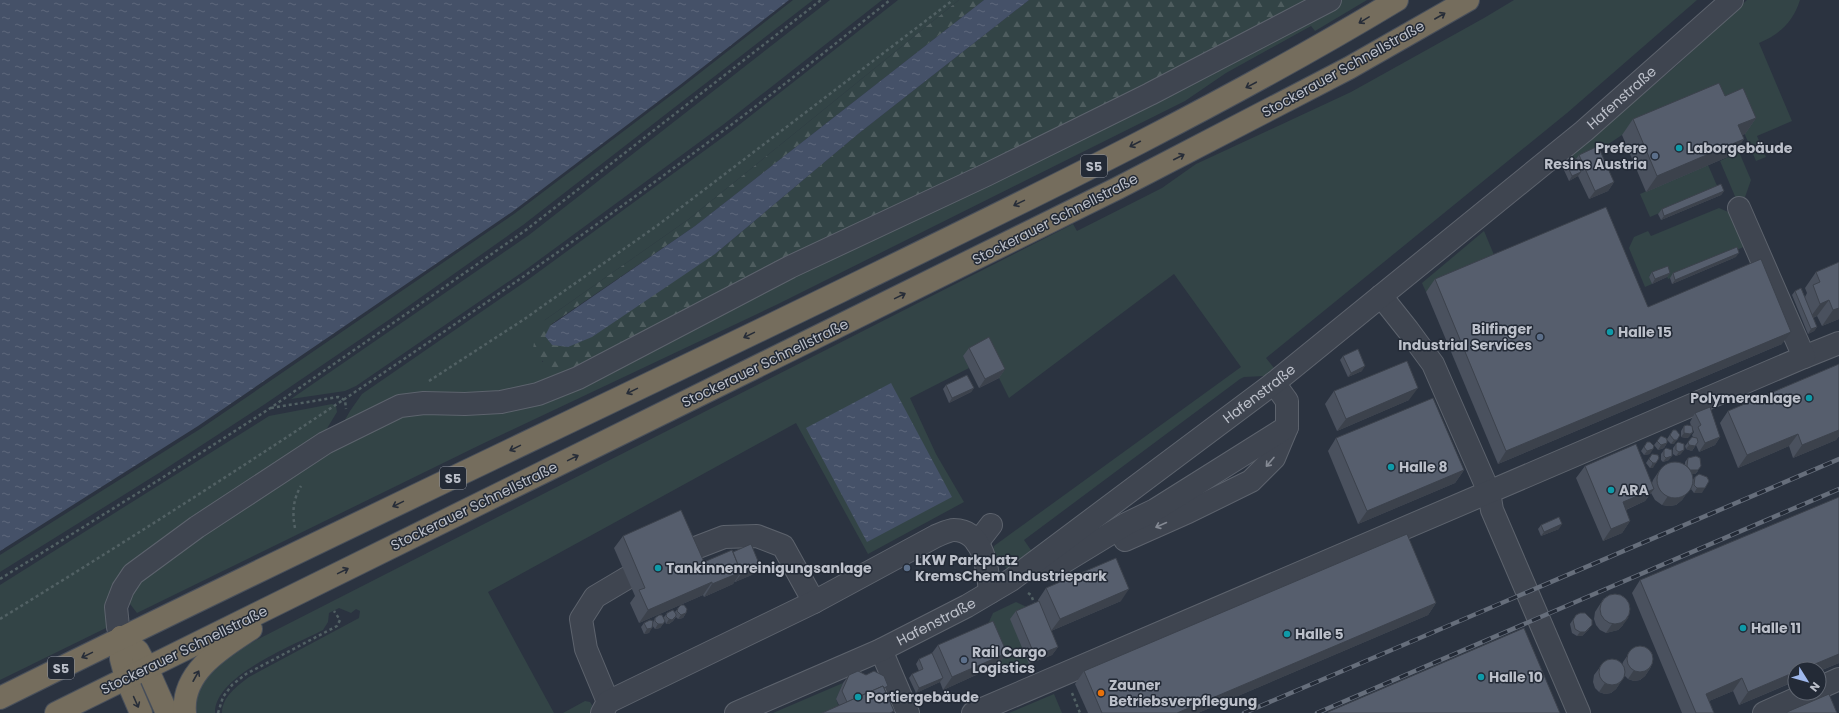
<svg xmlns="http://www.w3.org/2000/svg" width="1839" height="713" font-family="Poppins,sans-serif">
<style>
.green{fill:#334446}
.forest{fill:url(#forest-firs)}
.water{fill:url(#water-ripples)}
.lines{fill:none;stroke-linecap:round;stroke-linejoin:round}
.minor-casing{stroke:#5d636d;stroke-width:24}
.highway-casing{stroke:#49505b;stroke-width:24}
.path{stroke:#526164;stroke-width:2.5;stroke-dasharray:3 3;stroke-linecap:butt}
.minor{stroke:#3f4550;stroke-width:22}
.highway{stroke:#756d5d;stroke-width:22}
.rail-casing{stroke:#666e7b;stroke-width:4.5}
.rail{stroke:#232a36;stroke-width:3;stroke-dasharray:9;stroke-linecap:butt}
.wall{fill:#4a515e}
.shaded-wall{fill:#3c424c}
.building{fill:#565e6d;stroke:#3c424c}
.oneway{stroke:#272d38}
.oneway2{stroke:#848993}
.culture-dot{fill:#0f9aa8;stroke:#232a36;stroke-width:1.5}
.service-dot{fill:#5c6f8a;stroke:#232a36;stroke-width:1.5}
.food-dot{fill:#e8710a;stroke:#232a36;stroke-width:1.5}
.labels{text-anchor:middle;stroke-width:3;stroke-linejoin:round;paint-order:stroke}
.shield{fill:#232a36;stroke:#8e939e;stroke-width:1}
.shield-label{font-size:13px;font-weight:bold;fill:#bcc0ca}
.street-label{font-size:14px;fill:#bcc0ca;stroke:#232a36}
.poi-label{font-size:14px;font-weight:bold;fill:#bcc0ca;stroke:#232a36;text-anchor:start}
</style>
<defs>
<pattern id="forest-firs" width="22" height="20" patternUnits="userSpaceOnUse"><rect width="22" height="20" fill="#334446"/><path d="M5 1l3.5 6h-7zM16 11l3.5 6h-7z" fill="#4f5d5f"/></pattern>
<pattern id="water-ripples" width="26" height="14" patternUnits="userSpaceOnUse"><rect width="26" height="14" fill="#455168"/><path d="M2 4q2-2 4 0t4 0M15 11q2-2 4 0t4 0" fill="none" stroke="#5e687c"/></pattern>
</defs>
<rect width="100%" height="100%" fill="#2b3340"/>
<g class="green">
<polygon points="793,0 813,0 523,225 393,317 265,404 159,473 0,572 0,555 200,429 514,214 682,87"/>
<polygon points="830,0 882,0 724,124 524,271 356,386 345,391 291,399 529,235"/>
<polygon points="898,0 959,0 689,219 545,320 542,362 1315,0 1367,0 1315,31 1311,26 1226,73 1185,101 776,305 482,444 137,613 130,604 128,596 139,578 329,448 350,411 362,394 529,279 730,132"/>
<path d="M1514,0H1697L1567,113L1266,358L1274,368L1265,376L1244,377L1240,379L1024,540L1033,553L1009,569C999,564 991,559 994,546L1241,367L1174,274L1009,398L999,378L963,356L969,368L910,398L936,454L964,502L868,554L796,423L488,592L554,713H222C222,697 237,686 249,677L359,618L360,611L356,609L351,613L339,608L329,613L328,622L323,630C294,645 214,676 215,713H194L198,693L203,680L233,652L1073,224L1077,231L1162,188L1196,164L1351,92L1484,18Z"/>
<path d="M1747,0H1800C1793,22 1780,34 1759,43L1792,121L1757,136L1766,157L1756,161L1732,104L1708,99L1622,135L1592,155L1573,163L1569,157L1676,66Z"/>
<polygon points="1733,138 1751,180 1745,197 1737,201 1720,161 1732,155"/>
<polygon points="1708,165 1718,188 1650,217 1640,194"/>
<polygon points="1719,208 1733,214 1746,246 1668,279 1665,271 1649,276 1652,284 1645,287 1629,248 1634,237 1648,231 1651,236"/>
<polygon points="1484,231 1497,262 1426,292 1422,283"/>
<polygon points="332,404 336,406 337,412 323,435 109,608 106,628 0,680 0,585 269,416"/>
<polygon points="1016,602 1033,610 1029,664 1004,675 984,633 993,613"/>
<polygon points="843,683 836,699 841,713 773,713"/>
<polygon points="1054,694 1062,713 1009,713"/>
<polygon points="585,701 590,702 592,705 590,713 563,713"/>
</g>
<path class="forest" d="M959,0H984L695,226L550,325L715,254L858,134L1029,0H1315L575,373C552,372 546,367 533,349L535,336L545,320L689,219Z"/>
<g class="water">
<polygon points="0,0 789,0 680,85 512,212 198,426 0,551"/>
<polygon points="984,0 1029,0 858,134 715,254 592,337 568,347 552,345 545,336 550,326 695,226"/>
<polygon points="891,383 952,497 867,542 806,428"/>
</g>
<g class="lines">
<g class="minor-casing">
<g id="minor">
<polyline points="1381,296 1408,330 1433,364 1489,492 1492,510 1579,713"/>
<polyline points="1804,357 1839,343"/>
<polyline points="1125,540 1188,512 1251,481 1274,458 1287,427"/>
<polyline points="977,543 991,525"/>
<polyline points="685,552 724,537 757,536 783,546 814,602"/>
<polyline points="1029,568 1062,563 1126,524 1155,510 1287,427 1287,401 1274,383"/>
<polyline points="121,637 118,627 116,607 123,589 133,574 197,527 325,443 400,406 424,403 465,404 501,402 538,394 578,378 790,267 986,175 1150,94 1330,0"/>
<polyline points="881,650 908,713"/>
<polyline points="1819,688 1839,679"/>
<polyline points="608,702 586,649 581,619 595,597 627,578"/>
<path d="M602,713L608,702L814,602L936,536C941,534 949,530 954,530C984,530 988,571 990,592"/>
<path id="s1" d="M736,713L881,650L967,606L1011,580L1274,383L1584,131L1732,0"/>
<polyline points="973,713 1804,357 1739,208"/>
<polyline points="1764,713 1809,693"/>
</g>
</g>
<g class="highway-casing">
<g id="highway">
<polyline points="121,637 138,651 147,668 167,713"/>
<polyline points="121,637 121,659 126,678 141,713"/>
<path d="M0,698C279,559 561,427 841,291C1029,199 1218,108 1397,0"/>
<polyline points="56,713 1118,188 1349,68 1468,0"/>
<path d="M185,713C181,672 222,648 251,629"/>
</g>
</g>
<g class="path">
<polyline points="429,381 523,320 658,225 953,0"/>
<polyline points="271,408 338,397 345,400 346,409"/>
<path d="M295,528C292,513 293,499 301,486"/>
<polyline points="0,579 162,478 269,409 396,321 526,230 821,0"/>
<polyline points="1028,593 1031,595 1035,605"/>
<path d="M0,619C249,466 493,305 727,128C782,87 836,43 890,0"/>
<polyline points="1072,693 1080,713"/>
<polyline points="218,713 223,697 232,685 246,674 337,626 340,620 334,611"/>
</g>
<use href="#minor" class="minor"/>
<use href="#highway" class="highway"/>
<g class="rail-casing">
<g id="rail">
<polyline points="1244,713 1839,459"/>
<polyline points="1317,713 1839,489"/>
</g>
</g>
<use href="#rail" class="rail"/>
</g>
<g class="wall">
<polygon points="1725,96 1756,118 1745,134 1742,135 1744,139 1732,155 1646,192 1622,135 1633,119"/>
<polygon points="1579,155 1614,182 1608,191 1589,199 1578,176 1569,181 1563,168 1566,163 1576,159"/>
<polygon points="1724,191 1721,195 1661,220 1658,214 1662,209"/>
<polygon points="1736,257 1672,284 1670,278 1673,273"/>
<polygon points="1652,272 1670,273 1667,277 1652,284 1649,277"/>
<polygon points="1816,272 1839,319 1822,326 1817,316 1813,318 1817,327 1814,331 1808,334 1792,295 1795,291 1805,297 1807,293 1805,288"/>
<polygon points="1435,279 1648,307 1782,344 1498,464 1426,292"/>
<polygon points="969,348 1005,369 999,378 979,388 963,356"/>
<polygon points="1343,356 1362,371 1348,377 1340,360"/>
<polygon points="1839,364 1839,436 1836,440 1793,458 1789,446 1738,468 1720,423 1728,411"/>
<polygon points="946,385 974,388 971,392 949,403 943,389"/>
<polygon points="1334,391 1409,400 1337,431 1325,404"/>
<polygon points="1695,413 1720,437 1715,445 1699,452 1696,445 1692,451 1686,449 1685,446 1692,437 1693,437 1692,435 1694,432 1692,428 1689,437 1687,438 1681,437 1681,431 1684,426 1691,426 1690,422"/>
<polygon points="1673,430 1676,430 1674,444 1671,444 1667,440 1667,443 1664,448 1658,450 1654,445 1661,436 1667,439"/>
<polygon points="1336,438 1464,470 1455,483 1358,524 1328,451"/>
<polygon points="1647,442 1650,454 1644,455 1641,451"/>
<polygon points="1676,444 1681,454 1676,456 1673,454 1673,448"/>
<polygon points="1664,450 1669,460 1663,462 1661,460 1661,454"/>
<polygon points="1652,454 1653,468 1650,468 1646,463"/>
<polygon points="1688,458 1698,471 1695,474 1691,474 1692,481 1695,477 1702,493 1694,493 1691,489 1692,485 1682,500 1676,505 1669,506 1662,505 1655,500 1651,493 1645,501 1626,510 1630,521 1622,533 1603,541 1576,478 1585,466 1652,483 1653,480 1659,471 1685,465 1685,462"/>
<polygon points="1541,525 1559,529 1541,536 1538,529"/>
<polygon points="623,536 704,562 733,552 754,574 735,582 735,581 733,584 704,597 703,595 639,623 630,603 635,596 614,548"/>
<polygon points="1640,580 1839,663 1739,705 1733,691 1709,701 1714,713 1682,713 1632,593"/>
<polygon points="1046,588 1121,601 1051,631 1058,647 1052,655 1029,664 1010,619 1016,611 1038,602 1038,600"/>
<polygon points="1604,598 1623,625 1618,630 1606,633 1600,630 1596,625 1594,619 1595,612"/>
<polygon points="1436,603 1428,615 1198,713 1088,713 1075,684 1084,671"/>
<polygon points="678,608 686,613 683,618 678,619 676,617 673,621 669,624 666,624 665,621 660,628 655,629 652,625 649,633 644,634 641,627 644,623 653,622 655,618 663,619 664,617 667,613 675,612"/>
<polygon points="1576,615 1589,629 1582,636 1577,636 1572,633 1570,624"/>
<polygon points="938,645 1007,653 998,665 943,690 940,682 916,693 909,678 912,674 919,671 916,664 919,659 932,653"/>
<polygon points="1632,649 1651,667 1645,676 1640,680 1634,681 1628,679 1624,675 1622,680 1616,689 1611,693 1605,694 1599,692 1595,688 1593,682 1594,675 1604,662 1622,665 1623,662"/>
<polygon points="849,675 885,691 839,705 836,699 843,683"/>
</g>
<g class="shaded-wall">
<polygon points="1756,118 1745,134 1727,141 1738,125"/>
<polygon points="1744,139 1732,155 1646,192 1657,176"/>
<polygon points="1581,172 1578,176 1569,181 1572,176"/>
<polygon points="1614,182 1608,191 1589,199 1595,191"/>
<polygon points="1724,191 1721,195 1661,220 1664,216"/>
<polygon points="1739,253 1736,257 1672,284 1675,280"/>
<polygon points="1670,273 1667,277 1652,284 1655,279"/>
<polygon points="1829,300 1817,316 1809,319 1820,304"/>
<polygon points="1839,308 1839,319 1822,326 1833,310"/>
<polygon points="1817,327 1814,331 1808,334 1811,329"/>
<polygon points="1791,332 1782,344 1498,464 1506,451"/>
<polygon points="1365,366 1362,371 1348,377 1351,373"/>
<polygon points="1005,369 999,378 979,388 985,379"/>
<polygon points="974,388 971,392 949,403 952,398"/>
<polygon points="1418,388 1409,400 1337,431 1346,419"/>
<polygon points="1839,430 1839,436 1836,440 1793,458 1802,445"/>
<polygon points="1693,432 1689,437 1687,438 1681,437 1684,433"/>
<polygon points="1798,434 1789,446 1738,468 1747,455"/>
<polygon points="1720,437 1715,445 1699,452 1705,443"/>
<polygon points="1674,440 1677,440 1674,444 1671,444"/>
<polygon points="1667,443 1664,448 1658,450 1661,445"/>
<polygon points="1689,445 1695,446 1692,451 1686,449"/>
<polygon points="1653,449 1650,454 1644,455 1647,451"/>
<polygon points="1684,450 1681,454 1676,456 1679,452"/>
<polygon points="1672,456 1669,460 1663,462 1666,458"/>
<polygon points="1653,463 1656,463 1653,468 1650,468"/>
<polygon points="1701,466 1695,474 1687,474 1690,470"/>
<polygon points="1464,470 1455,483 1358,524 1367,511"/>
<polygon points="1697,488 1705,488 1702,493 1694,493"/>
<polygon points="1654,489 1645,501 1614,515 1623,502"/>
<polygon points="1688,492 1682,500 1676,505 1669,506 1662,505 1668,496"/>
<polygon points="1630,521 1622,533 1603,541 1611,529"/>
<polygon points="1562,524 1559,529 1541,536 1544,532"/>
<polygon points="760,566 754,574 735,582 741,574"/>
<polygon points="741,572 733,584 704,597 712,584"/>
<polygon points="712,582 703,595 639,623 648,610"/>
<polygon points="1129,589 1121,601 1051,631 1060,619"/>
<polygon points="1436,603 1428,615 1198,713 1177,713"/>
<polygon points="686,613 683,618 678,619 681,615"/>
<polygon points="676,616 673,621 669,624 666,624 669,619"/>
<polygon points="1629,617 1623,625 1618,630 1606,633 1612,624"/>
<polygon points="658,624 663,624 660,628 655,629"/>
<polygon points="1592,625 1589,629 1582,636 1577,636 1580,632"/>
<polygon points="652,628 649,633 644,634 647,629"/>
<polygon points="1058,647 1052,655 1029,664 1035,656"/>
<polygon points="1007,653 998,665 943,690 952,677"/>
<polygon points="1839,654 1839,663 1819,671 1819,669 1803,669"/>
<polygon points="1651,667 1645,676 1640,680 1634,681 1628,679 1634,670"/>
<polygon points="1795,672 1795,681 1739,705 1748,692"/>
<polygon points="943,678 940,682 916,693 919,688"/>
<polygon points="1742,678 1733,691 1697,706 1706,694"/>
<polygon points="1622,680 1616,689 1611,693 1605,694 1599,692 1605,683"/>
</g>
<g class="building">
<polygon points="1719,83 1725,96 1743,88 1756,118 1738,125 1744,139 1657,176 1633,119"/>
<polygon points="1598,146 1614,182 1595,191 1579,155"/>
<polygon points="1576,159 1581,172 1572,176 1566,163"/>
<polygon points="1721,184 1724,191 1664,216 1662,209"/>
<polygon points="1606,207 1648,307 1761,259 1791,332 1506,451 1435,279"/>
<polygon points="1737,247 1739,253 1675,280 1673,273"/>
<polygon points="1839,262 1839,308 1833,310 1829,300 1820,304 1813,285 1820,282 1816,272"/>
<polygon points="1668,266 1670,273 1655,279 1652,272"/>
<polygon points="1801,288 1817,327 1811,329 1795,291"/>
<polygon points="989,337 1005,369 985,379 969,348"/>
<polygon points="1358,349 1365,366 1351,373 1343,356"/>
<polygon points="1407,361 1418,388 1346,419 1334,391"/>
<polygon points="1839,364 1839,430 1802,445 1798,434 1747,455 1728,411"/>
<polygon points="967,375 974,388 952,398 946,385"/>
<polygon points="1433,398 1464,470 1367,511 1336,438"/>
<polygon points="1710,407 1720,437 1705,443 1698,427 1701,425 1695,413"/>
<polygon points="1687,425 1692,426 1693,432 1690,434 1684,433 1684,426"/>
<polygon points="1673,430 1676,430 1680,435 1677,440 1674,440 1670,435"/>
<polygon points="1661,436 1666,438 1667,440 1667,443 1661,445 1657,441"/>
<polygon points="1692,437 1697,438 1698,442 1695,446 1689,445 1688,442"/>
<polygon points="1647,442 1650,442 1654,446 1653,449 1647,451 1644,447"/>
<polygon points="1678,442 1684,444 1684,450 1679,452 1676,450 1676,444"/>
<polygon points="1636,444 1654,489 1623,502 1630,521 1611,529 1585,466"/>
<polygon points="1666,448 1672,450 1672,456 1666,458 1664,456 1664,450"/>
<polygon points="1652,454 1658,455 1659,458 1656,463 1653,463 1649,459"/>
<polygon points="1696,456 1700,458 1701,466 1698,470 1690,470 1687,466 1688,458"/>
<circle cx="1675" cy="480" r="18"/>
<polygon points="1699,474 1707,477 1709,481 1705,488 1697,488 1694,485 1695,477"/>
<polygon points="1839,497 1839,654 1803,669 1795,669 1795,672 1748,692 1742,678 1706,694 1714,713 1696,713 1640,580"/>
<polygon points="681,510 704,562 732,550 741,572 712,584 712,582 648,610 639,590 645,588 623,536"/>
<polygon points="1559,517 1562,524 1544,532 1541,525"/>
<polygon points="1407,534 1436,603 1177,713 1102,713 1084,671"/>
<polygon points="751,544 760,566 741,574 740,572 741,572 733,552"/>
<polygon points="1116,558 1129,589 1060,619 1046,588"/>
<circle cx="1615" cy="609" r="15"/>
<polygon points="1039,601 1058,647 1035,656 1016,611"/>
<polygon points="681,605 684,605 687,609 686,613 681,615 677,611 678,608"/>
<polygon points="673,610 676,614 676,616 672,620 669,619 666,616 667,613"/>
<polygon points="1580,613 1585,613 1592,620 1592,625 1585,632 1580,632 1575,629 1573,620 1576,615"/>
<polygon points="659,615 662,615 665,621 663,624 658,624 655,621 655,618"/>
<polygon points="650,620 653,621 652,628 647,629 644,623"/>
<polygon points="993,621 1007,653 952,677 938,645"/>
<polygon points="1524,628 1560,713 1328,713 1328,712"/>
<circle cx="1640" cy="659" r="13"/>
<polygon points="932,653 943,678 919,688 912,674 923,669 919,659"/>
<circle cx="1612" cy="672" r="13"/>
<polygon points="858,671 866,675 874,671 884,676 888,686 884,688 883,686 847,702 842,691 849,675"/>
<polygon points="883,686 894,711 890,713 822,713"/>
<polygon points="1829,694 1837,713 1787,713 1787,712"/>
</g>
<defs><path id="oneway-shaft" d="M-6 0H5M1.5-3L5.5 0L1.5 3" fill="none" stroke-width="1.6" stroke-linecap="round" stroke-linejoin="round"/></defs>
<g class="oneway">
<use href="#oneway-shaft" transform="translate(1440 16) rotate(-30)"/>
<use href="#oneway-shaft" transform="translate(1364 20) rotate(149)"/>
<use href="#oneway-shaft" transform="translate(1251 85) rotate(152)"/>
<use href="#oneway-shaft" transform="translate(1135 144) rotate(153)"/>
<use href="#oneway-shaft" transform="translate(1179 157) rotate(-27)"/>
<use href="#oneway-shaft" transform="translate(1019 203) rotate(154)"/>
<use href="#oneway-shaft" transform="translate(900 296) rotate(-26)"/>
<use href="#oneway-shaft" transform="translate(749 335) rotate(154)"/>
<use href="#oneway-shaft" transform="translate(632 391) rotate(154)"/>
<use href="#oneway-shaft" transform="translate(515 448) rotate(154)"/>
<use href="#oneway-shaft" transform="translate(573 458) rotate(-26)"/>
<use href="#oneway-shaft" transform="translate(398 504) rotate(154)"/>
<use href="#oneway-shaft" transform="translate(343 571) rotate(-26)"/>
<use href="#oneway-shaft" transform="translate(87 655) rotate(154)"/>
<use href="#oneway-shaft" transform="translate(196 676) rotate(-61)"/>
<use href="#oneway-shaft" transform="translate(136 702) rotate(66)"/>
</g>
<g class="oneway2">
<use href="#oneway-shaft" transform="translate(1270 462) rotate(131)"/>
<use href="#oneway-shaft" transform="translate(1161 525) rotate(156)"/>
</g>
<g class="culture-dot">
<circle cx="1679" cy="148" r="4"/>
<circle cx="1610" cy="332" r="4"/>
<circle cx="1809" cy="398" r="4"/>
<circle cx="1391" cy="467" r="4"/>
<circle cx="1611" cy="490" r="4"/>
<circle cx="658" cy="568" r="4"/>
<circle cx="1743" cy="628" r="4"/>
<circle cx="1287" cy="634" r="4"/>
<circle cx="1481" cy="677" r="4"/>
<circle cx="858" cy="697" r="4"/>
</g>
<g class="service-dot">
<circle cx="1655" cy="156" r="4"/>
<circle cx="1540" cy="337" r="4"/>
<circle cx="907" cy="568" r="4"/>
<circle cx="964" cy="660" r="4"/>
</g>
<circle class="food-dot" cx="1101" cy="693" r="4"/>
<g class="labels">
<g class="shield">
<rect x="1081" y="155" width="26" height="22" rx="3"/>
<rect x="440" y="467" width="26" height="22" rx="3"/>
<rect x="48" y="657" width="26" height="22" rx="3"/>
</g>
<g class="shield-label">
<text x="1094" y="171">S5</text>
<text x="453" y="483">S5</text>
<text x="61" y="673">S5</text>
</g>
<g class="street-label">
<text transform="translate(1343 69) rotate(-29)" y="5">Stockerauer Schnellstraße</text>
<text dy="5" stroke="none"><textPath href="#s1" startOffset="1084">Hafenstraße</textPath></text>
<text transform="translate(1055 219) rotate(-27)" y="5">Stockerauer Schnellstraße</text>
<text transform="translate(765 363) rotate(-26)" y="5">Stockerauer Schnellstraße</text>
<text dy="5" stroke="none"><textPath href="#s1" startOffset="616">Hafenstraße</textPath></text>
<text transform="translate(474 506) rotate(-26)" y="5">Stockerauer Schnellstraße</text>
<text dy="5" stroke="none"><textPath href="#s1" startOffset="220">Hafenstraße</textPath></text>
<text transform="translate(184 650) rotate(-26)" y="5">Stockerauer Schnellstraße</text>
</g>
<g class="poi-label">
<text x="1647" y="153" text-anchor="end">Prefere<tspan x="1647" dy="16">Resins Austria</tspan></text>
<text x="1687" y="153">Laborgebäude</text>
<text x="1532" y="334" text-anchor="end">Bilfinger<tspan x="1532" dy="16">Industrial Services</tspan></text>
<text x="1618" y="337">Halle 15</text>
<text x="1801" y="403" text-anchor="end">Polymeranlage</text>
<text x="1399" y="472">Halle 8</text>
<text x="1619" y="495">ARA</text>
<text x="915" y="565">LKW Parkplatz<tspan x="915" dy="16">KremsChem Industriepark</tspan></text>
<text x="666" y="573">Tankinnenreinigungsanlage</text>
<text x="1751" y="633">Halle 11</text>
<text x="1295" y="639">Halle 5</text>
<text x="972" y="657">Rail Cargo<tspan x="972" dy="16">Logistics</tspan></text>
<text x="1489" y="682">Halle 10</text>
<text x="1109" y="690">Zauner<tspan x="1109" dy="16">Betriebsverpflegung</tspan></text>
<text x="866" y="702">Portiergebäude</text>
</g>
</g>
<g transform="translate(1807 681) rotate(127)"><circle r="19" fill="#232a36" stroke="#606671"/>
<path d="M0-3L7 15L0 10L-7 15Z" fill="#9fb8ec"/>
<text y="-6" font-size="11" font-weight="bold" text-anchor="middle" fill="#bcc0ca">N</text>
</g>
</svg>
